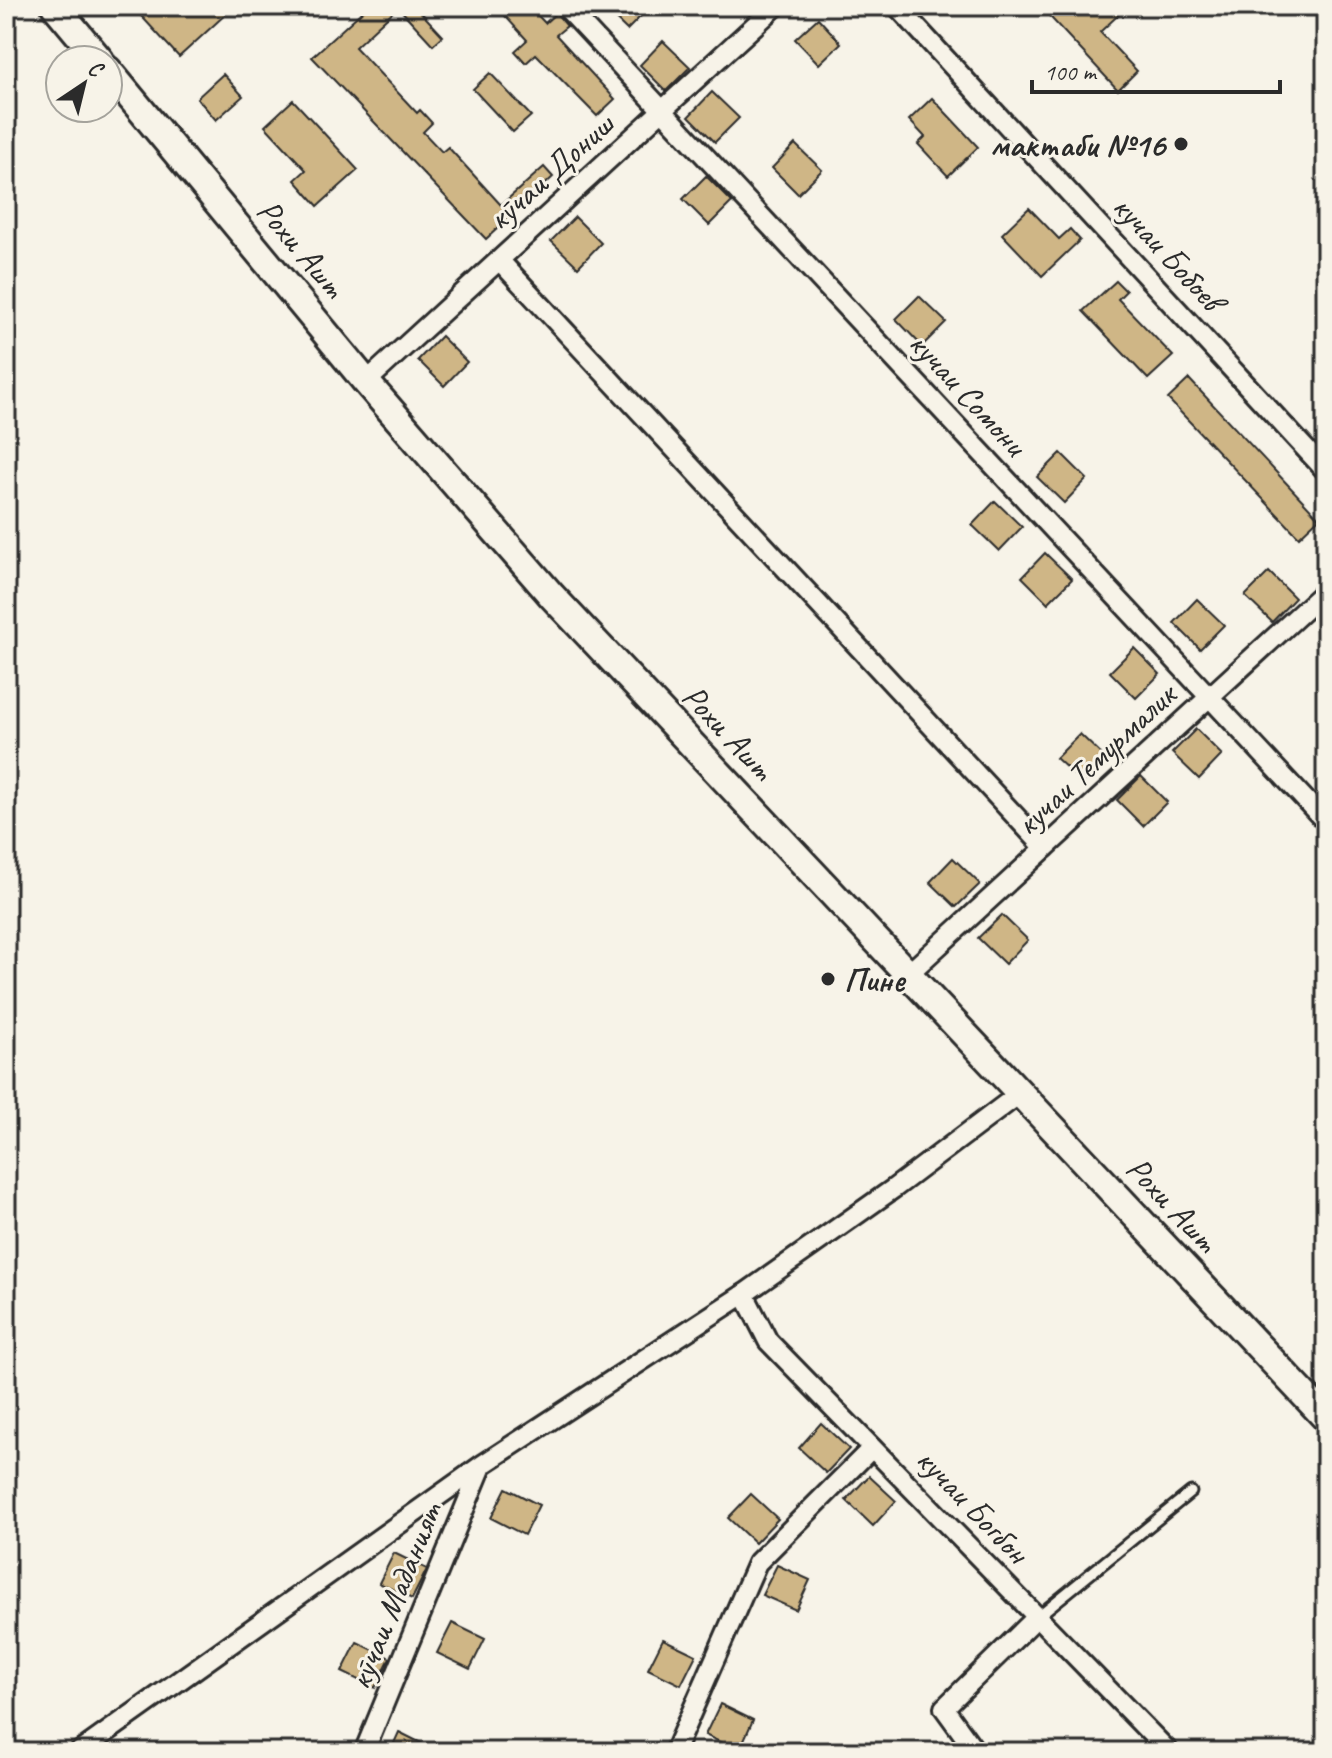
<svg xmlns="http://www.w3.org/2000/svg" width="1332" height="1758" font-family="Caveat,sans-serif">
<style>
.building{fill:#cfb686;stroke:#2b2b2b;stroke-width:2}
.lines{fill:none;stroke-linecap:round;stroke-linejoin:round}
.lane-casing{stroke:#2b2b2b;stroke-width:15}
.street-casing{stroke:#2b2b2b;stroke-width:24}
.secondary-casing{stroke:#2b2b2b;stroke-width:32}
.lane{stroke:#f7f3e8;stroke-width:9}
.street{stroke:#f7f3e8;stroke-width:18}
.secondary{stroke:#f7f3e8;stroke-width:26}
.poi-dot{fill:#2b2b2b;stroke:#f7f3e8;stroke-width:3}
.labels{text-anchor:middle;stroke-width:6;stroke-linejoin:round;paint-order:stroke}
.poi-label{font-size:34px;font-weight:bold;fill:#2b2b2b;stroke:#f7f3e8;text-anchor:end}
.street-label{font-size:34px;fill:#2b2b2b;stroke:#f7f3e8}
</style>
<rect width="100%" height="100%" fill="#f7f3e8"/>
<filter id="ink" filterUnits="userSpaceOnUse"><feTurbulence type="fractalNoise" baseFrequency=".0125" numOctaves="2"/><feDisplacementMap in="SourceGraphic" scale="16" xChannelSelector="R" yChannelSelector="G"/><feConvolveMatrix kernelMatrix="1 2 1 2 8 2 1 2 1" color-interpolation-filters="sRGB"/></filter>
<g filter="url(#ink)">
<g class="building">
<polygon points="132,6 220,6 227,13 179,57"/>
<polygon points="368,6 415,6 443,36 433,45 398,7 355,47 417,113 420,110 432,123 423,132 442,152 448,147 501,205 544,167 553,177 486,239 312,57"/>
<polygon points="496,6 529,6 545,23 556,13 567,26 556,35 615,99 597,116 536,54 526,63 515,51 527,40"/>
<polygon points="602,6 651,6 627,30"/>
<polygon points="1040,6 1076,6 1082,13 1090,6 1128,6 1100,32 1137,71 1118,90"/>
<polygon points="818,18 841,43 819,64 795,39"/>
<polygon points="663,41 690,67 666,91 640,65"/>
<polygon points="490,73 531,116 513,132 473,89"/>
<polygon points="223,74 243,96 216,120 197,98"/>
<polygon points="712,92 739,118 715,142 689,116"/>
<polygon points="932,98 978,147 948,176 918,144 925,137 909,120"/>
<polygon points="293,100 358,170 318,206 295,180 306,170 265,126"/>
<polygon points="795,144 822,170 798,194 772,168"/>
<polygon points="706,176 732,202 709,225 683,199"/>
<polygon points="1029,208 1059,239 1070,229 1080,240 1042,276 1002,234"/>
<polygon points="575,217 601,243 578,267 551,241"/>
<polygon points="1116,281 1126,291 1118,299 1173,356 1148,379 1083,311"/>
<polygon points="919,296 946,322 922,346 896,319"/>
<polygon points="441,336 467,362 444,386 418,360"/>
<polygon points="1189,379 1319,518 1299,537 1168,399"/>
<polygon points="1061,453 1087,479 1064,503 1037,477"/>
<polygon points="995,501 1022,527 999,551 972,525"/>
<polygon points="1045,553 1072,579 1048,603 1022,577"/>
<polygon points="1269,572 1295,598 1272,622 1245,596"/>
<polygon points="1197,599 1224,625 1200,649 1174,623"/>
<polygon points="1134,648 1160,674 1136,698 1110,672"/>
<polygon points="1196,729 1222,755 1199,779 1172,753"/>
<polygon points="1080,734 1106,759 1083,783 1056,758"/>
<polygon points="1141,776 1167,802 1143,826 1117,800"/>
<polygon points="953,858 980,884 956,907 930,882"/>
<polygon points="1002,915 1028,940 1005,964 978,938"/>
<polygon points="821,1423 849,1449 826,1473 799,1448"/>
<polygon points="869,1476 896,1501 873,1526 846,1500"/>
<polygon points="506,1488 539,1505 524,1535 491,1518"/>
<polygon points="751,1494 778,1519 755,1543 728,1518"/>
<polygon points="394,1553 427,1569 412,1599 379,1583"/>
<polygon points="777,1565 810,1580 796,1610 762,1595"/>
<polygon points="452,1623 485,1639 470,1669 437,1653"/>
<polygon points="663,1639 696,1655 681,1685 648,1669"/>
<polygon points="357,1642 390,1658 375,1688 342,1672"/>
<polygon points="720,1704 753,1720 739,1751 705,1735"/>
<polygon points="399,1732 439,1752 390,1752"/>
</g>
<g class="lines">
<g class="lane-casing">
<polyline id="lane" points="1037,1617 1191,1492"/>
</g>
<g class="street-casing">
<g id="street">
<polyline points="565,6 1326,822"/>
<polyline points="897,6 1326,471"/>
<polyline points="500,261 1045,848"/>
<polyline points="366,382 776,6"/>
<polyline points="908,974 1326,590"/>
<polyline points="744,1294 768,1341 1169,1752"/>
<polyline points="79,1752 482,1465 744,1294 893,1189 1019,1094"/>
<polyline points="364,1752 482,1466"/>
<polyline points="674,1752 757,1563 872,1448"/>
<polyline points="976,1752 944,1708 1037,1617"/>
</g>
</g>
<g class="secondary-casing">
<g id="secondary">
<polyline points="55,6 100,60"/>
<polyline points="108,70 366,382 552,596 1326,1418"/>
</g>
</g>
<use href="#lane" class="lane"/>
<use href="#street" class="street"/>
<use href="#secondary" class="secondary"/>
</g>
</g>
<g class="poi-dot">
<circle cx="1181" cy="144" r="8"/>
<circle cx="828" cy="979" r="8"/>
</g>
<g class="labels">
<g class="poi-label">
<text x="1165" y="156">мактаби №16</text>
<text x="844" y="991" text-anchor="start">Пине</text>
</g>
<g class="street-label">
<text transform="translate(550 171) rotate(-42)" y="12">кӯчаи Дониш</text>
<text transform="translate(302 248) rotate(50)" y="12">Рохи Ашт</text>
<text transform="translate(1168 252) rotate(47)" y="12">кучаи Бобоев</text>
<text transform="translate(968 393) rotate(47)" y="12">кучаи Сомони</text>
<text transform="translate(729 732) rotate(47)" y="12">Рохи Ашт</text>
<text transform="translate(1095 759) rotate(-43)" y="12">кучаи Темурмалик</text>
<text transform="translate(1173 1204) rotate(47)" y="12">Рохи Ашт</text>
<text transform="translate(973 1505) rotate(46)" y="12">кучаи Богбон</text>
<text transform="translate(394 1596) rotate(-68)" y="12">кӯчаи Маданият</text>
</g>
</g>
<rect width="1332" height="1758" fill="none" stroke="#f7f3e8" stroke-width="32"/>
<rect x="16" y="16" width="1300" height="1726" fill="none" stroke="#2b2b2b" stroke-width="3" filter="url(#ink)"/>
<g transform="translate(84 84) rotate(35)"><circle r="38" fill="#f7f3e8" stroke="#a5a39c" stroke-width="2"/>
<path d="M0-6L14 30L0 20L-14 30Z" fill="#2b2b2b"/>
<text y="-12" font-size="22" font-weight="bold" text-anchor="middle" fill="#2b2b2b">С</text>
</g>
<path d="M1032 80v12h248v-12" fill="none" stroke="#2b2b2b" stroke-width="4"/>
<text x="1044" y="80" font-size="24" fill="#2b2b2b" stroke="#f7f3e8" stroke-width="6" paint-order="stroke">100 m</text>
</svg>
